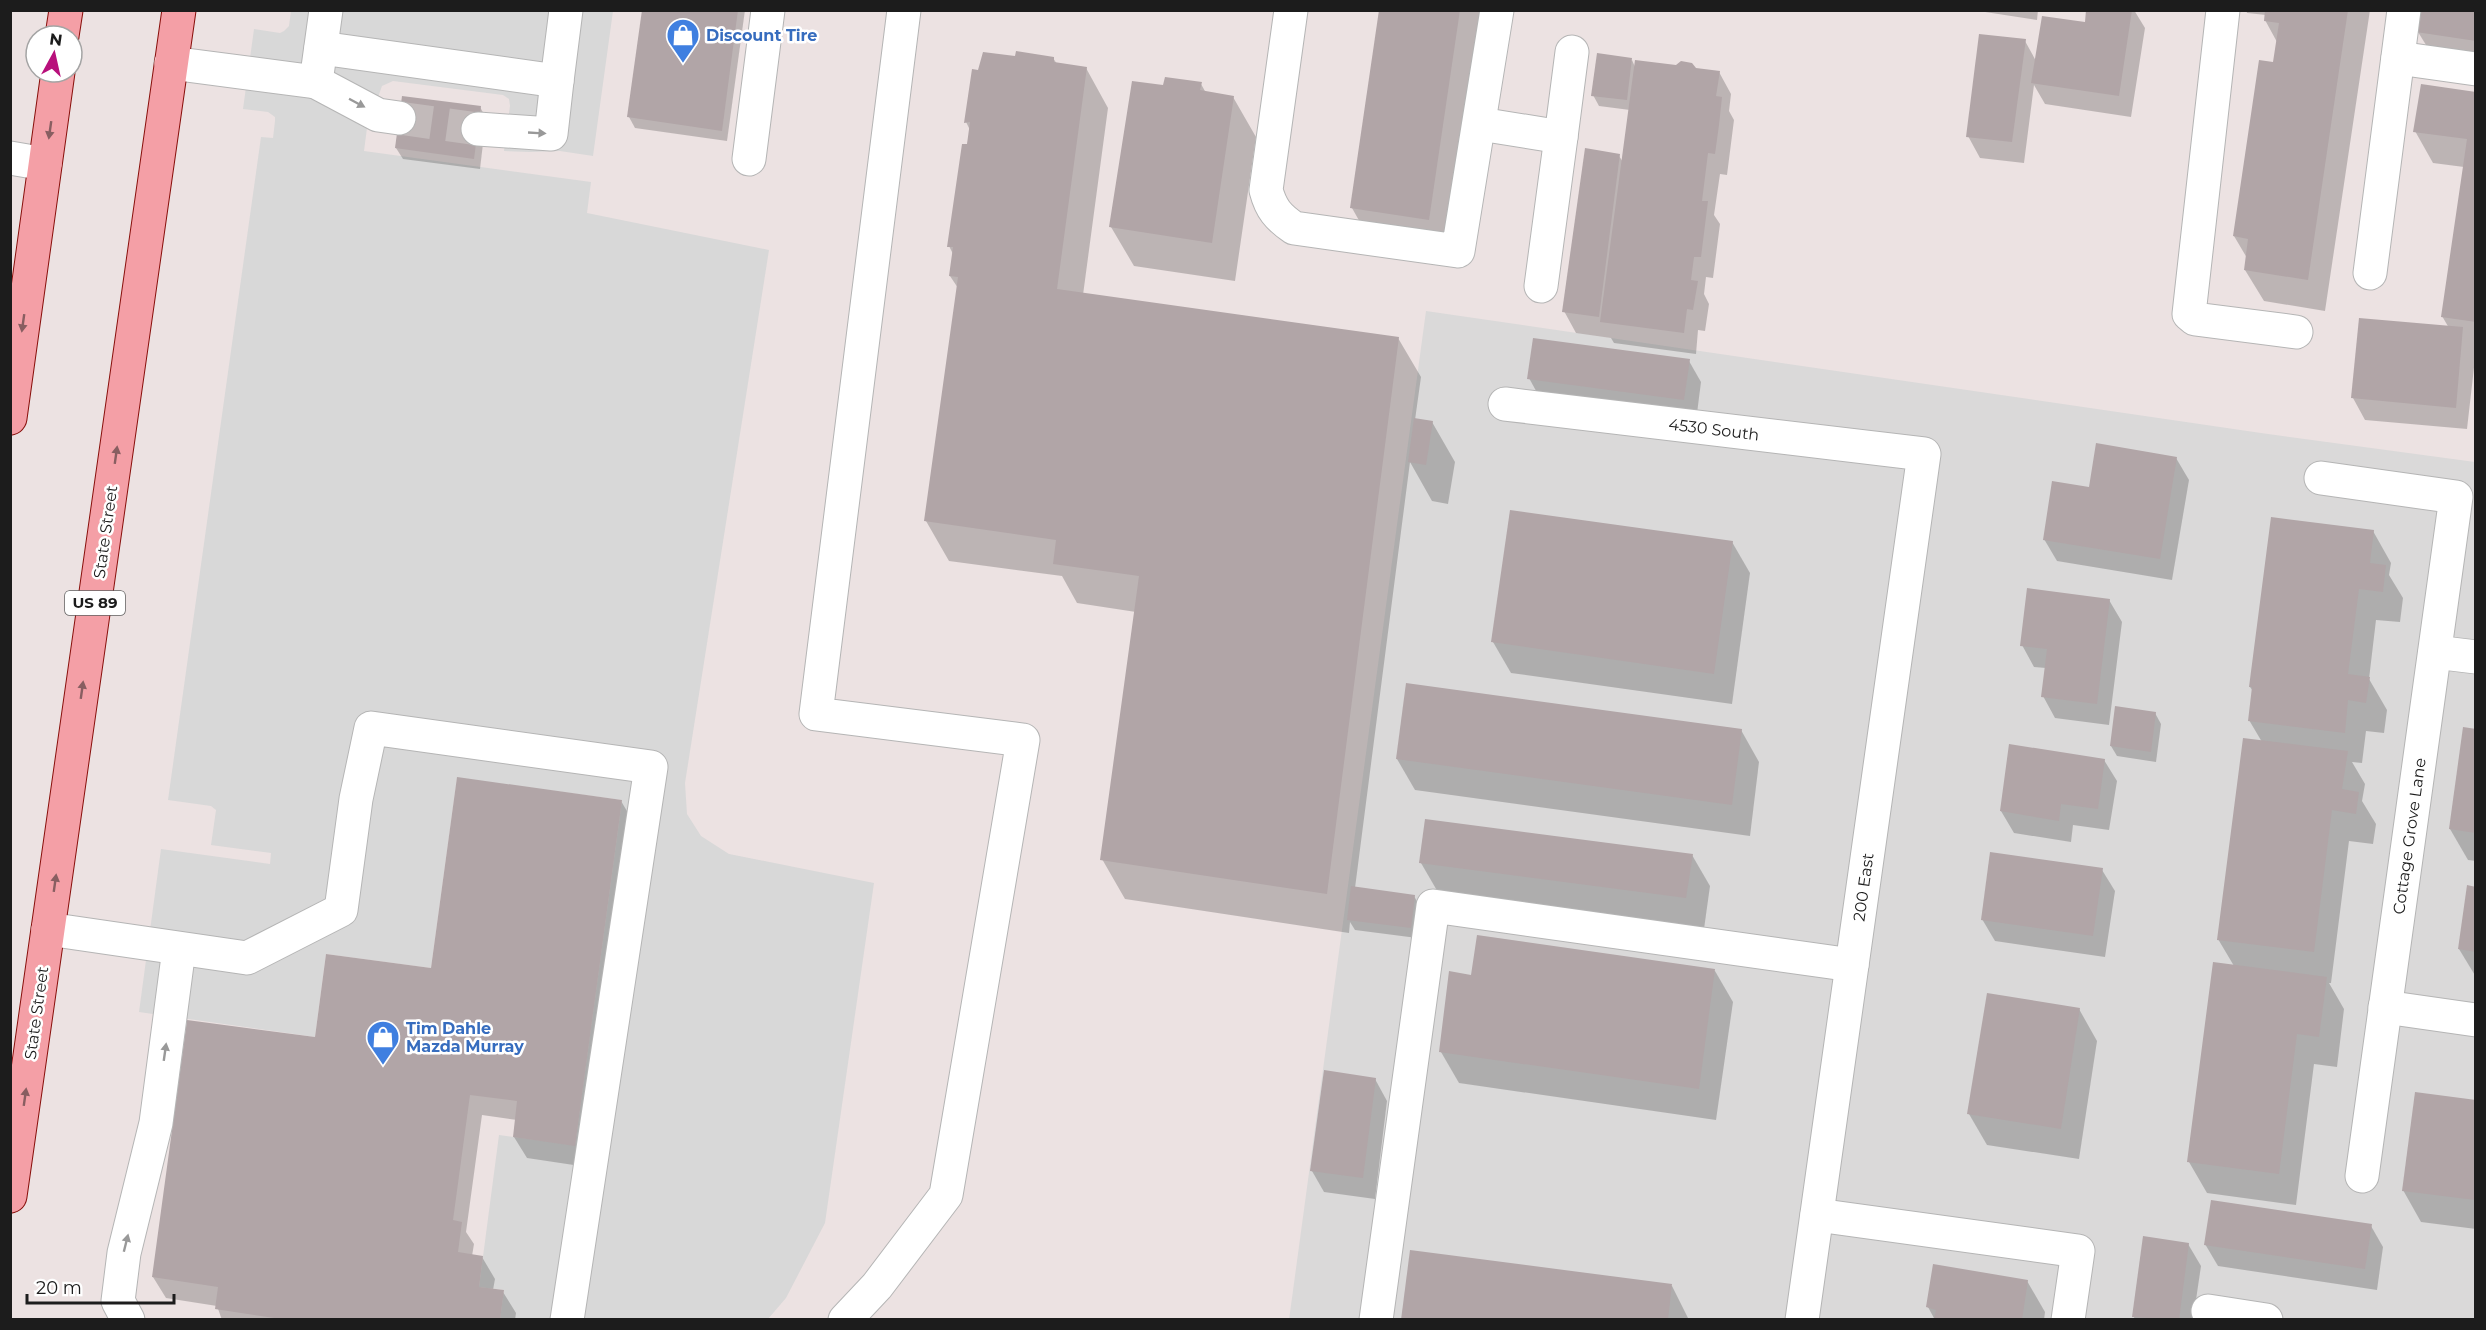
<svg xmlns="http://www.w3.org/2000/svg" width="2486" height="1330" font-family="Montserrat,sans-serif">
<style>
.residential{fill:#dad9d9}
.parking{fill:#d8d8d8}
.shadow{fill:#0003}
.building{fill:#b1a5a7}
.lines{fill:none;stroke-linecap:round;stroke-linejoin:round}
.minor-tunnel{stroke:#c2baba;stroke-width:33;stroke-dasharray:33 16;stroke-linecap:butt}
.minor-casing{stroke:#b5b5b5;stroke-width:35}
.major-casing{stroke:#880f0b;stroke-width:35}
.minor{stroke:#fff;stroke-width:33}
.major{stroke:#f49fa6;stroke-width:33}
.oneway{fill:#999}
.oneway2{fill:#885e61}
.labels{text-anchor:middle;stroke-width:5;stroke-linejoin:round;paint-order:stroke}
.shield{fill:#fff;stroke:#606060;stroke-width:1.5}
.shield-label{font-size:15px;font-weight:bold;fill:#1c1c1c}
.shop-label{font-size:16px;font-weight:bold;fill:#366cbe;stroke:#fff;text-anchor:start}
.street-label{font-size:16px;fill:#1c1c1c;stroke:#fff}
</style>
<rect width="100%" height="100%" fill="#ece2e2"/>
<polygon class="residential" points="1426,311 2261,433 2475,462 2475,1319 1289,1320"/>
<polygon class="parking" points="291,11 613,11 593,156 560,151 530,152 504,151 510,106 509,99 503,95 393,81 382,86 367,128 364,151 591,182 587,213 769,250 685,783 687,814 701,836 729,854 874,883 825,1223 786,1298 768,1319 500,1319 504,1290 479,1287 499,1135 575,1145 622,800 457,778 431,968 326,954 315,1037 139,1012 161,849 270,864 271,853 211,845 216,810 211,806 168,800 261,137 273,138 275,121 275,117 268,112 243,109 254,29 280,33 284,31 289,26"/>
<g class="shadow">
<polygon points="643,10 745,10 727,141 635,128 629,117"/>
<polygon points="1381,10 1488,10 1451,259 1374,247 1352,208"/>
<polygon points="1972,10 2038,10 2037,20"/>
<polygon points="2088,10 2134,10 2145,28 2131,117 2045,104 2034,85 2024,163 1980,158 1968,136 2025,41 2036,61 2086,24"/>
<polygon points="2246,10 2370,10 2325,311 2264,301 2245,270 2247,258 2234,236 2274,64 2277,42 2265,20 2266,15 2247,13"/>
<polygon points="2476,10 2476,60 2431,53 2418,32"/>
<polygon points="1016,58 1053,58 1057,64 1086,68 1108,108 1083,295 1398,338 1421,377 1415,420 1432,422 1455,462 1448,504 1432,501 1410,462 1355,888 1414,896 1420,907 1417,938 1355,930 1350,922 1349,933 1125,899 1102,859 1136,612 1077,603 1062,576 949,561 926,521 958,288 950,276 953,254 949,246 970,130 966,122 980,72"/>
<polygon points="1632,60 1635,67 1719,72 1731,94 1729,111 1734,120 1727,175 1720,174 1714,215 1720,224 1713,278 1706,277 1704,294 1709,304 1705,331 1698,330 1696,354 1614,343 1611,338 1576,333 1564,311 1619,156 1623,162 1630,110 1599,106 1593,95"/>
<polygon points="1201,84 1206,93 1233,97 1256,137 1235,281 1134,266 1111,227 1164,87"/>
<polygon points="2476,94 2476,350 2467,429 2365,420 2353,398 2360,319 2449,328 2442,316 2464,167 2433,163 2415,131"/>
<polygon points="480,107 486,118 480,169 403,159 396,148"/>
<polygon points="1689,361 1701,382 1696,421 1541,400 1529,378"/>
<polygon points="2176,458 2189,480 2172,580 2057,561 2044,539 2091,489"/>
<polygon points="2373,531 2391,563 2389,575 2403,598 2400,622 2376,620 2369,679 2387,710 2384,733 2366,731 2362,763 2352,762 2365,784 2362,801 2376,824 2373,844 2349,841 2331,983 2329,983 2344,1009 2337,1067 2314,1064 2296,1205 2207,1193 2189,1162 2234,966 2218,939 2262,742 2249,720 2253,691 2250,687"/>
<polygon points="1732,542 1750,573 1732,704 1511,673 1493,642"/>
<polygon points="2109,600 2122,622 2109,725 2055,718 2043,696 2046,668 2034,667 2022,645"/>
<polygon points="2155,713 2161,724 2156,762 2117,756 2111,746"/>
<polygon points="1741,730 1759,762 1750,836 1415,790 1397,759"/>
<polygon points="2476,730 2476,861 2468,860 2450,829"/>
<polygon points="2104,760 2117,781 2109,830 2073,825 2071,842 2014,833 2001,811"/>
<polygon points="621,801 634,823 587,1167 527,1158 514,1137 517,1120 482,1115 466,1232 474,1244 472,1256 482,1257 495,1279 493,1290 503,1292 516,1313 515,1320 222,1320 217,1306 166,1298 153,1277 316,1039 432,970"/>
<polygon points="1692,855 1710,886 1704,929 1439,894 1421,863"/>
<polygon points="2102,870 2115,891 2105,957 1995,941 1982,919"/>
<polygon points="2476,888 2476,977 2459,949"/>
<polygon points="1715,971 1733,1002 1716,1120 1459,1083 1441,1052 1472,977"/>
<polygon points="2079,1009 2097,1041 2079,1159 1987,1145 1969,1114"/>
<polygon points="1375,1079 1387,1101 1375,1199 1324,1192 1312,1171"/>
<polygon points="2476,1101 2476,1229 2421,1222 2403,1190"/>
<polygon points="2371,1226 2383,1247 2377,1290 2218,1266 2205,1244"/>
<polygon points="2188,1244 2201,1266 2193,1320 2135,1320 2134,1317"/>
<polygon points="2027,1281 2045,1312 2044,1320 1935,1320 1928,1307"/>
<polygon points="1672,1286 1689,1320 1403,1320"/>
</g>
<g class="building">
<polygon points="642,10 738,10 722,131 627,117"/>
<polygon points="1379,10 1460,10 1429,220 1350,208"/>
<polygon points="2086,10 2132,10 2119,96 2031,83 2042,16 2085,22"/>
<polygon points="2265,10 2348,10 2308,280 2244,270 2248,239 2233,236 2259,60 2273,62 2279,23 2264,21"/>
<polygon points="2420,10 2476,10 2476,41 2416,32"/>
<polygon points="1979,34 2026,39 2012,142 1966,137"/>
<polygon points="1016,51 1054,57 1054,62 1087,67 1057,289 1399,337 1327,894 1100,860 1139,576 1053,564 1056,540 924,521 958,277 949,276 953,247 947,247 962,144 967,144 970,122 964,123 972,69 978,70 983,52 1015,56"/>
<polygon points="1597,53 1632,58 1627,100 1591,96"/>
<polygon points="1635,60 1676,65 1681,61 1692,63 1696,68 1720,71 1716,96 1722,97 1719,125 1715,154 1708,153 1702,201 1708,201 1701,257 1694,257 1691,280 1698,281 1693,310 1687,309 1684,333 1600,322"/>
<polygon points="1165,77 1202,82 1200,90 1234,96 1212,243 1109,227 1132,81 1163,85"/>
<polygon points="2421,84 2476,92 2476,322 2441,317 2467,139 2413,132"/>
<polygon points="402,96 481,106 474,159 395,148"/>
<polygon points="1585,148 1620,154 1599,317 1562,312"/>
<polygon points="2359,318 2463,327 2456,408 2351,398"/>
<polygon points="1533,338 1690,359 1684,400 1527,379"/>
<polygon points="1414,418 1433,421 1426,465 1408,462"/>
<polygon points="2096,443 2177,457 2160,559 2043,540 2052,481 2089,487"/>
<polygon points="1510,510 1733,541 1714,674 1491,642"/>
<polygon points="2271,517 2374,530 2370,563 2386,565 2383,592 2359,589 2348,674 2370,677 2366,703 2348,700 2345,733 2248,721 2252,687 2249,687"/>
<polygon points="2027,588 2110,599 2097,704 2041,697 2047,649 2020,646"/>
<polygon points="1406,683 1742,729 1732,805 1396,759"/>
<polygon points="2115,706 2156,712 2151,752 2110,746"/>
<polygon points="2463,727 2476,729 2476,833 2449,829"/>
<polygon points="2243,738 2348,751 2342,789 2359,792 2356,814 2332,810 2314,952 2217,940"/>
<polygon points="2009,744 2105,759 2098,809 2061,804 2059,821 2000,811"/>
<polygon points="457,777 622,800 575,1146 513,1137 517,1101 470,1095 453,1220 462,1222 458,1252 483,1256 479,1287 504,1290 500,1320 288,1320 215,1309 218,1287 152,1277 187,1020 315,1037 326,954 431,968"/>
<polygon points="1425,819 1693,854 1686,898 1419,863"/>
<polygon points="1990,852 2103,868 2093,936 1981,920"/>
<polygon points="2467,885 2476,887 2476,952 2458,949"/>
<polygon points="1351,886 1415,895 1411,928 1347,920"/>
<polygon points="1477,935 1715,969 1699,1089 1439,1052 1449,971 1471,975"/>
<polygon points="2213,962 2327,977 2319,1037 2297,1034 2279,1174 2187,1162"/>
<polygon points="1987,993 2080,1008 2061,1129 1967,1114"/>
<polygon points="1324,1070 1376,1078 1363,1178 1310,1171"/>
<polygon points="2415,1092 2476,1100 2476,1200 2402,1191"/>
<polygon points="2211,1200 2372,1224 2365,1269 2204,1245"/>
<polygon points="2143,1236 2189,1243 2179,1320 2132,1317"/>
<polygon points="1410,1250 1672,1284 1668,1320 1401,1320"/>
<polygon points="1933,1264 2028,1280 2022,1320 1934,1320 1936,1310 1926,1307"/>
</g>
<g class="lines">
<polyline class="minor-tunnel" points="399,118 478,129"/>
<g class="minor-casing">
<g id="minor">
<path d="M1291,10L1266,190C1271,209 1278,217 1294,228L1458,251L1497,10"/>
<polyline points="2223,10 2189,314 2195,319 2296,332"/>
<polyline points="321,48 557,81 566,10"/>
<polyline points="2398,58 2476,69"/>
<polyline points="171,63 316,82 326,10"/>
<polyline points="316,82 378,115 399,118"/>
<polyline points="1480,124 1561,137 1572,52"/>
<polyline points="478,129 551,134 557,81"/>
<polyline points="10,158 45,164"/>
<polyline points="749,159 768,10"/>
<polyline points="2370,273 2404,10"/>
<polyline points="1541,286 1561,137"/>
<polyline points="1505,404 1924,454 1802,1320"/>
<polyline points="2321,478 2456,497 2362,1176"/>
<polyline points="2435,652 2476,657"/>
<polyline points="48,929 247,958 341,910 356,799 371,728 651,767 567,1320"/>
<polyline points="2385,1007 2476,1020"/>
<polyline points="1817,1215 2078,1251 2068,1320"/>
<polyline points="2208,1311 2266,1320"/>
<polyline points="128,1320 118,1301 124,1253 156,1123 179,949"/>
<polyline points="845,1320 877,1286 946,1195 1023,740 816,714 904,10"/>
<polyline points="1376,1320 1433,906 1852,965"/>
</g>
</g>
<g class="major-casing">
<g id="major">
<polyline points="62,36 66,10"/>
<polyline points="10,418 58,72"/>
<polyline points="10,1196 179,10"/>
</g>
</g>
<use href="#minor" class="minor"/>
<use href="#major" class="major"/>
</g>
<defs><path id="oneway-solid" d="M-6-.8H1V-3.2L6.5 0L1 3.2V.8H-6Z" transform="scale(1.5)"/></defs>
<g class="oneway">
<use href="#oneway-solid" transform="translate(357 103) rotate(28)"/>
<use href="#oneway-solid" transform="translate(537 133) rotate(3)"/>
<use href="#oneway-solid" transform="translate(165 1052) rotate(-82)"/>
<use href="#oneway-solid" transform="translate(126 1243) rotate(-76)"/>
</g>
<g class="oneway2">
<use href="#oneway-solid" transform="translate(50 130) rotate(98)"/>
<use href="#oneway-solid" transform="translate(23 323) rotate(98)"/>
<use href="#oneway-solid" transform="translate(116 455) rotate(-82)"/>
<use href="#oneway-solid" transform="translate(82 690) rotate(-82)"/>
<use href="#oneway-solid" transform="translate(55 883) rotate(-82)"/>
<use href="#oneway-solid" transform="translate(25 1097) rotate(-82)"/>
</g>
<defs>
<g id="shop-pin" transform="scale(1.725)"><path d="M0 17L-7.5 6A9.5 9.5 0 1 1 7.5 6Z" fill="#3f7fe0" stroke="#fff"/><path d="M-5-2.5h2.3a2.7 3.5 0 0 1 5.4 0H5L5.5 6h-11ZM-1.5-2.5h3a1.5 2.3 0 0 0-3 0Z" fill="#fff"/></g>
</defs>
<g fill-rule="evenodd">
<use href="#shop-pin" x="683" y="35"/>
<use href="#shop-pin" x="383" y="1037"/>
</g>
<g class="labels">
<rect class="shield" x="65" y="591" width="60" height="24" rx="4.5"/>
<g class="shield-label">
<text x="95" y="608">US 89</text>
</g>
<g class="shop-label">
<text x="706" y="41">Discount Tire</text>
<text x="406" y="1034">Tim Dahle<tspan x="406" dy="18">Mazda Murray</tspan></text>
</g>
<g class="street-label">
<text transform="translate(1714 429) rotate(7)" y="6">4530 South</text>
<text transform="translate(105 532) rotate(-82)" y="6">State Street</text>
<text transform="translate(2409 836) rotate(-82)" y="6">Cottage Grove Lane</text>
<text transform="translate(1863 887) rotate(-82)" y="6">200 East</text>
<text transform="translate(36 1013) rotate(-82)" y="6">State Street</text>
</g>
</g>
<rect width="2486" height="1330" fill="none" stroke="#1c1c1c" stroke-width="24"/>
<g transform="translate(54 54) rotate(8)"><circle r="28" fill="#ffffff" stroke="#a4a4a4" stroke-width="1.5"/>
<path d="M0-4.5L10 22L0 15L-10 22Z" fill="#b8107b"/>
<text y="-9" font-size="16" font-weight="bold" text-anchor="middle" fill="#1c1c1c">N</text>
</g>
<path d="M27 1294v9h147v-9" fill="none" stroke="#1c1c1c" stroke-width="3"/>
<text x="36" y="1294" font-size="18" fill="#1c1c1c" stroke="#ffffff" stroke-width="4.5" paint-order="stroke">20 m</text>
</svg>
